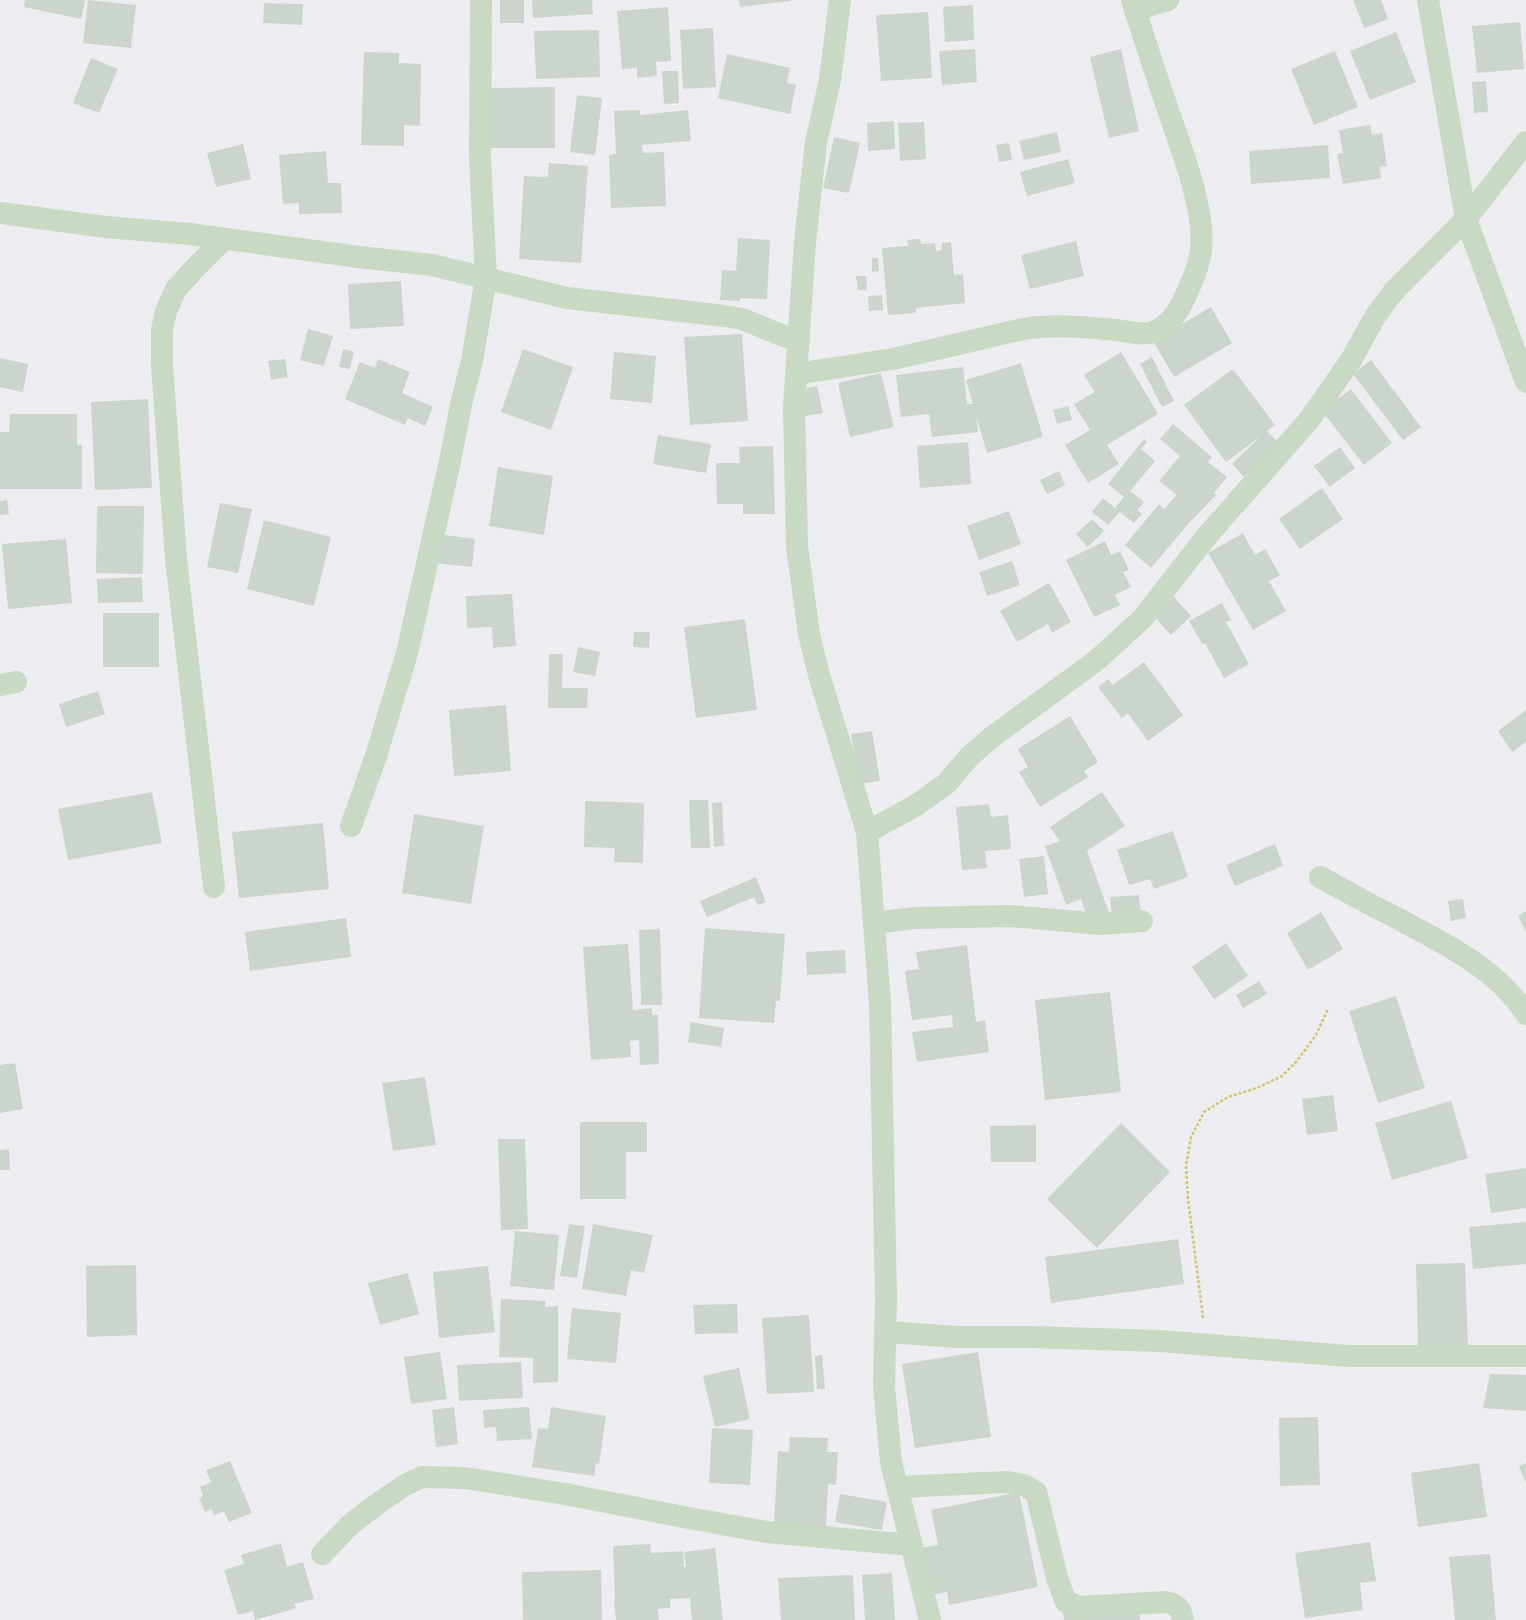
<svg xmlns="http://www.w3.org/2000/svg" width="1526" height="1620" font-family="'IBM Plex Sans',sans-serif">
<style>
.building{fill:#ccd5cc}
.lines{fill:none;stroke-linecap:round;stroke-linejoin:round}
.path{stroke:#d4c569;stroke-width:2.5;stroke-dasharray:3 2;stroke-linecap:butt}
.street{stroke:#c8d9c4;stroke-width:22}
</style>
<rect width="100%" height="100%" fill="#edecf0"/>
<g class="building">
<polygon points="25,0 85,0 81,19 24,7"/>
<polygon points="88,0 136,5 131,48 83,43"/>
<rect x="500" y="0" width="24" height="23"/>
<polygon points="532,0 592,0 593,14 533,18"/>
<polygon points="739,0 790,0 790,1 740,7"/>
<polygon points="1353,0 1381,0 1388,19 1364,28"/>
<polygon points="264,3 303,4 302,25 263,23"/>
<polygon points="973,5 974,40 945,42 943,7"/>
<polygon points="668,7 671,61 656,62 657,76 637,78 637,68 622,69 617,11"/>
<polygon points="928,12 932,78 881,81 876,15"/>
<polygon points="1520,22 1524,69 1477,73 1472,26"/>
<polygon points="713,28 716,87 683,89 680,30"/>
<polygon points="599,30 600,77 536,79 534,31"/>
<polygon points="1396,32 1416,82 1370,100 1350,51"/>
<polygon points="975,49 977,82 942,85 939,51"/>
<polygon points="1121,49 1139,131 1109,138 1090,57"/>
<polygon points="1335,51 1358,107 1314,125 1291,69"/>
<polygon points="364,52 399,53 399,63 421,64 420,126 404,125 404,146 361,145"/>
<polygon points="727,54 790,68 787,83 796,85 790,114 718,98"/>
<polygon points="91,58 118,69 99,113 73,103"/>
<polygon points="662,71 678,71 679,103 664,104"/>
<polygon points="1486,81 1488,112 1474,113 1472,82"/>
<polygon points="555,87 555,148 489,148 489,88"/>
<polygon points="577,95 602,98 595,155 570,152"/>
<polygon points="640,110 640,115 688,110 691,141 642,145 643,153 664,152 666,206 611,208 609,155 616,154 614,111"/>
<polygon points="894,121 895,149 868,151 867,123"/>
<polygon points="924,122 926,159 900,161 898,123"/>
<polygon points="1370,125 1372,135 1382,133 1387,166 1380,167 1381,178 1343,184 1337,154 1343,153 1339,130"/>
<polygon points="1057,132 1061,152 1024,160 1019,141"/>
<polygon points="834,137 860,143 849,193 823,188"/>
<polygon points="1009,143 1012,160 999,162 996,145"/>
<polygon points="243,144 251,179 216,187 207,153"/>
<polygon points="1328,145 1330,178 1251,184 1249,151"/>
<polygon points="326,151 328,183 341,183 342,213 299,214 299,203 283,204 279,155"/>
<polygon points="1068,159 1075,183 1027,196 1020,172"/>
<polygon points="549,163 588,166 581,263 519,259 524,176 548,177"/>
<polygon points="738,238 770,240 767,299 740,298 740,301 720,300 722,270 736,271"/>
<polygon points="920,239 921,244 935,243 936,251 942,250 942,243 951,242 954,275 963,274 965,303 916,308 916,313 888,315 882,248 908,246 907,240"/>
<polygon points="1076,241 1084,276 1030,289 1021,255"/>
<polygon points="872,258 878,258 879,271 872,272"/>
<polygon points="856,276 866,276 867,290 858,290"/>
<polygon points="401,281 404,326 350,329 348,284"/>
<polygon points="882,295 883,310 869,311 868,296"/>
<polygon points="1211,307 1232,343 1174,377 1153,341"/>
<polygon points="308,329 333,336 324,366 300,360"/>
<polygon points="742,334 748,421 690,425 684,337"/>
<polygon points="343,349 354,352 350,369 339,367"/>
<polygon points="523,349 573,367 551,430 501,412"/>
<polygon points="614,352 656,356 652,403 610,399"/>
<polygon points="1121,352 1158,414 1107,445 1119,464 1088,483 1065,445 1090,430 1074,404 1095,392 1084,375"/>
<polygon points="1152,357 1174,401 1162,407 1140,364"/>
<polygon points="0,358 28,364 23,392 0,387"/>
<polygon points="285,359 288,377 271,380 268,361"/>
<polygon points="378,359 410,372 402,393 433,407 425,426 408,418 405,425 345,399 360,362 375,368"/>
<polygon points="1371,360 1421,427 1403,440 1353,374"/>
<polygon points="1021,363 1043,437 987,453 976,416 978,432 932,437 929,414 901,417 896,375 963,367 967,404 973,404 966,380"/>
<polygon points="1233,369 1275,425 1267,431 1279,443 1244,477 1232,464 1261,436 1226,462 1184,405"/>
<polygon points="881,373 894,427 850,437 838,383"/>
<polygon points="817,386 823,413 805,416 799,390"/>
<polygon points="1351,389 1392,443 1364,465 1322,411"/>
<polygon points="148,399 152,488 95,490 91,402"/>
<polygon points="1068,406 1072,420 1057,424 1053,410"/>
<polygon points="10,414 77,414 77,445 82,445 82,489 0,489 0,432 9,432"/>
<polygon points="1173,424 1212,457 1208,462 1227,477 1214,493 1216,495 1189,523 1151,568 1125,545 1159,504 1164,509 1177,495 1159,481 1180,456 1160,439"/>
<polygon points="658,435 711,444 706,473 653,464"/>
<polygon points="1144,439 1147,442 1141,449 1155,461 1130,491 1144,502 1137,510 1142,514 1134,523 1120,512 1108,525 1092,512 1103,498 1115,508 1124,497 1108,484"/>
<polygon points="968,442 971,484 920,488 917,446"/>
<polygon points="773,446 775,514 743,514 743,504 717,504 716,463 740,463 739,447"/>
<polygon points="1340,447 1355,468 1330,487 1314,466"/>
<polygon points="498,467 553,476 544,535 489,526"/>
<polygon points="1059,471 1065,485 1047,494 1040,480"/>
<polygon points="1322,488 1343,519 1300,549 1279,519"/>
<polygon points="7,500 9,514 0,515 0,501"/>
<polygon points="220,503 252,509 238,573 207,567"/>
<polygon points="97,506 144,506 143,574 96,573"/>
<polygon points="1009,511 1021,544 979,560 967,526"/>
<polygon points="1092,519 1104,531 1088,547 1076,534"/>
<polygon points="264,520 331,537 314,606 247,589"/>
<polygon points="1243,533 1255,555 1265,549 1280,575 1269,581 1286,611 1253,630 1208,553"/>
<polygon points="438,534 475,539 472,567 434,563"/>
<polygon points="66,539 72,603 8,609 2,544"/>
<polygon points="1105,541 1111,555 1120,551 1129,570 1123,572 1131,587 1115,595 1120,605 1094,617 1066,560"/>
<polygon points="1012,561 1020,585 987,596 979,572"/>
<polygon points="142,577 143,602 98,603 97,579"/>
<polygon points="1049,583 1071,622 1052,633 1048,624 1017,642 1000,611"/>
<polygon points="512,594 516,646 493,648 492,627 467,628 466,596"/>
<polygon points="1172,595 1191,616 1171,635 1152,614"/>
<polygon points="1222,603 1231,620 1226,622 1249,664 1224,678 1205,643 1202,644 1189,621"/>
<rect x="103" y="613" width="56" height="54"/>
<polygon points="745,619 757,710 696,718 684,627"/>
<polygon points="634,632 650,632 649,648 633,647"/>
<polygon points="578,647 600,652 595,676 573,672"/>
<polygon points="549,654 563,654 562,688 588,688 587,708 548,708"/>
<polygon points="1144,662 1183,715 1148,741 1128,713 1122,718 1098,687 1108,679 1113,685"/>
<polygon points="98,691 105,714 66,727 59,704"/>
<polygon points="506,705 511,771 454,776 449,710"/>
<polygon points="1526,710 1526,742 1512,752 1498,731"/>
<polygon points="1070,716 1098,762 1084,771 1088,777 1040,807 1019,772 1028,767 1018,749"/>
<polygon points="872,731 880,781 859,784 851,734"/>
<polygon points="152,792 162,843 68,860 58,809"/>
<polygon points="1102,792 1125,826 1087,851 1109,913 1088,920 1081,899 1066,905 1045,846 1060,841 1050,827"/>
<polygon points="689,800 708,800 710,848 691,848"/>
<polygon points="585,801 644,803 643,863 614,862 615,848 584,847"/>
<polygon points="722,802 724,846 714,847 712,803"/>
<polygon points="989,804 991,817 1008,815 1011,849 985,851 987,868 962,870 956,807"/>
<polygon points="414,814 484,826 471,904 402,893"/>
<polygon points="323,823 329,889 239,898 232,832"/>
<polygon points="1173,831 1188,877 1154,889 1150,879 1129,885 1117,850"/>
<polygon points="1275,844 1283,866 1235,886 1226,865"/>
<polygon points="1044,856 1048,894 1024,897 1019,859"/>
<polygon points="756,877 766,902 758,905 754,897 707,917 700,901"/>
<polygon points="1139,895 1141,915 1112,917 1110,897"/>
<polygon points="1463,899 1466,918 1451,921 1448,901"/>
<polygon points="1526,911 1526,932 1518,916"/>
<polygon points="1321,912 1343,949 1308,970 1287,933"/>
<polygon points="346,918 351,957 250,971 245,932"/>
<polygon points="705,928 785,934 780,1001 776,1001 774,1023 699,1018"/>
<polygon points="660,929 662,1005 641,1005 639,930"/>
<polygon points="1226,943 1248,976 1214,999 1192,967"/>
<polygon points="628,944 633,1010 652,1008 652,1015 658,1015 659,1064 640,1065 639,1040 630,1041 631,1057 591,1060 583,947"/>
<polygon points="967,945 976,1022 985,1020 989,1052 917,1062 912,1032 953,1027 952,1015 912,1020 905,971 919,969 916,952"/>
<polygon points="845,950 846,973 807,975 806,952"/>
<polygon points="1259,981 1267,994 1243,1008 1236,995"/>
<polygon points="1110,992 1121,1092 1045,1100 1035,1000"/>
<polygon points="1396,996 1425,1088 1378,1103 1349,1011"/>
<polygon points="691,1022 724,1028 721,1047 688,1042"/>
<polygon points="15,1063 23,1109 0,1113 0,1065"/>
<polygon points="425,1077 436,1145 393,1151 382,1083"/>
<polygon points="1333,1095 1338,1131 1307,1135 1302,1099"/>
<polygon points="1451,1101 1468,1158 1392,1180 1375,1123"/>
<polygon points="580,1122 647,1122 647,1152 626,1152 626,1199 580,1199"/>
<polygon points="1121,1123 1170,1172 1097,1248 1047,1199"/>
<polygon points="1036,1125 1036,1162 991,1162 990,1126"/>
<polygon points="498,1139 525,1139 528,1229 501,1230"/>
<polygon points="9,1149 10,1170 0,1170 0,1150"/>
<polygon points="1526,1168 1526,1208 1491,1213 1485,1174"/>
<polygon points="1526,1222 1526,1264 1473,1269 1469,1227"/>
<polygon points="569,1224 585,1226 577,1278 560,1276"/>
<polygon points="593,1224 653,1235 644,1273 631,1270 626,1296 582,1289"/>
<polygon points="515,1231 559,1235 554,1290 510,1286"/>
<polygon points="1178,1239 1184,1284 1051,1303 1045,1257"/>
<polygon points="1465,1263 1468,1345 1418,1347 1416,1264"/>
<polygon points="136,1265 137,1335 87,1337 86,1266"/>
<polygon points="488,1266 495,1332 439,1338 433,1272"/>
<polygon points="408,1273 419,1314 380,1325 368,1283"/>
<polygon points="501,1299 546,1301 545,1307 558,1306 558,1382 533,1383 533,1358 499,1357"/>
<polygon points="737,1304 738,1333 695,1334 693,1305"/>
<polygon points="572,1308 621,1313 616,1363 567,1359"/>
<polygon points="809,1315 814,1392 767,1394 762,1318"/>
<polygon points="440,1352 447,1399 411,1404 404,1357"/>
<polygon points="978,1352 991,1437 915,1448 902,1364"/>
<polygon points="822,1355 825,1389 817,1389 815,1356"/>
<polygon points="521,1362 523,1398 459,1401 457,1365"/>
<polygon points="739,1368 750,1419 715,1427 703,1376"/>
<polygon points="1490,1374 1526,1375 1526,1411 1483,1408"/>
<polygon points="454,1407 458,1444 436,1447 432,1410"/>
<polygon points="529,1407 532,1439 497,1441 496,1427 484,1428 483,1410"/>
<polygon points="551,1407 606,1416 599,1464 596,1463 594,1476 532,1467 538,1428 548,1429"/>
<polygon points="1318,1417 1320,1485 1280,1486 1279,1418"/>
<polygon points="712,1428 753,1430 750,1485 709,1483"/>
<polygon points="790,1437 828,1438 827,1452 838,1452 836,1485 828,1484 826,1527 774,1524 778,1451 789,1452"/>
<polygon points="230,1461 252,1513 229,1522 224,1511 214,1515 212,1509 205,1512 199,1498 203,1496 200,1487 211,1482 206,1470"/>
<polygon points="1479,1463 1487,1517 1418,1527 1411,1473"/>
<polygon points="1526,1463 1526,1483 1519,1466"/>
<polygon points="1019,1492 1038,1587 949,1605 947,1592 925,1596 916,1549 938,1545 931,1510"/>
<polygon points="840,1494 887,1502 882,1530 835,1522"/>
<polygon points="1370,1542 1376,1581 1360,1583 1363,1610 1305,1618 1295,1553"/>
<polygon points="281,1543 287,1567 303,1562 314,1599 294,1604 296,1608 255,1620 253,1611 238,1615 224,1570 244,1564 241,1555"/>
<polygon points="650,1544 651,1553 683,1551 684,1567 686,1567 684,1552 715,1548 723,1620 692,1620 690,1598 670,1599 670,1608 658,1609 659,1620 616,1620 614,1600 615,1600 613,1546"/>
<polygon points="1490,1554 1496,1620 1455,1620 1449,1557"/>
<polygon points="601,1570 602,1620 523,1620 522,1572"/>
<polygon points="892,1573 895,1620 865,1620 862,1575"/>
<polygon points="853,1575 855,1620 781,1620 778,1578"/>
<polygon points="1062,1607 1139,1611 1140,1620 1064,1620"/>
</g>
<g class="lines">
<polyline class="path" points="1203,1318 1188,1199 1186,1166 1191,1137 1204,1112 1228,1097 1257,1088 1282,1076 1297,1061 1316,1035 1328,1009"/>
<g class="street">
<polyline points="840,0 830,80 816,142 805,242 794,407 797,546 809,634 819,675 867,832 880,1003 886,1297 884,1386 891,1462 930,1620"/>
<polyline points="1428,0 1466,219 1526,382"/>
<polyline points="1135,10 1168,0"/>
<polyline points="0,213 106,227 190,234 359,257 432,265 567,298 725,316 742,319 799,342"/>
<path d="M796,374L893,359L1023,329C1054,324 1085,327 1116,330C1127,331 1139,335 1149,333C1166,329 1176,316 1183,301C1191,285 1199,267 1201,250C1206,209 1179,143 1166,104C1154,69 1143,35 1132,0"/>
<polyline points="0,685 16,682"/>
<polyline points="351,826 376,756 407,653 450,461 462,400 472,361 486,278 480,159 481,0"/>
<polyline points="867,832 915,806 946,784 970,756 992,737 1097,660 1143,618 1206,537 1309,420 1351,360 1376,315 1394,291 1466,219 1526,142"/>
<path d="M1320,877C1344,890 1368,904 1393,916C1441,942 1496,967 1526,1014"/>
<polyline points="214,887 176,559 162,365 162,330 166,311 176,289 196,267 224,239"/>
<polyline points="875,923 914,918 1010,916 1101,924 1142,921"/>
<polyline points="886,1332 958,1337 1031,1337 1160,1341 1348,1356 1526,1356"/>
<path d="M898,1487L1007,1482L1024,1485L1036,1492L1058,1581L1066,1602L1081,1607L1165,1602C1177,1604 1181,1608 1183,1620"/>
<polyline points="322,1554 351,1524 377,1504 405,1485 422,1477 465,1478 565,1494 689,1518 767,1532 911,1545"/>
</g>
</g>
</svg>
